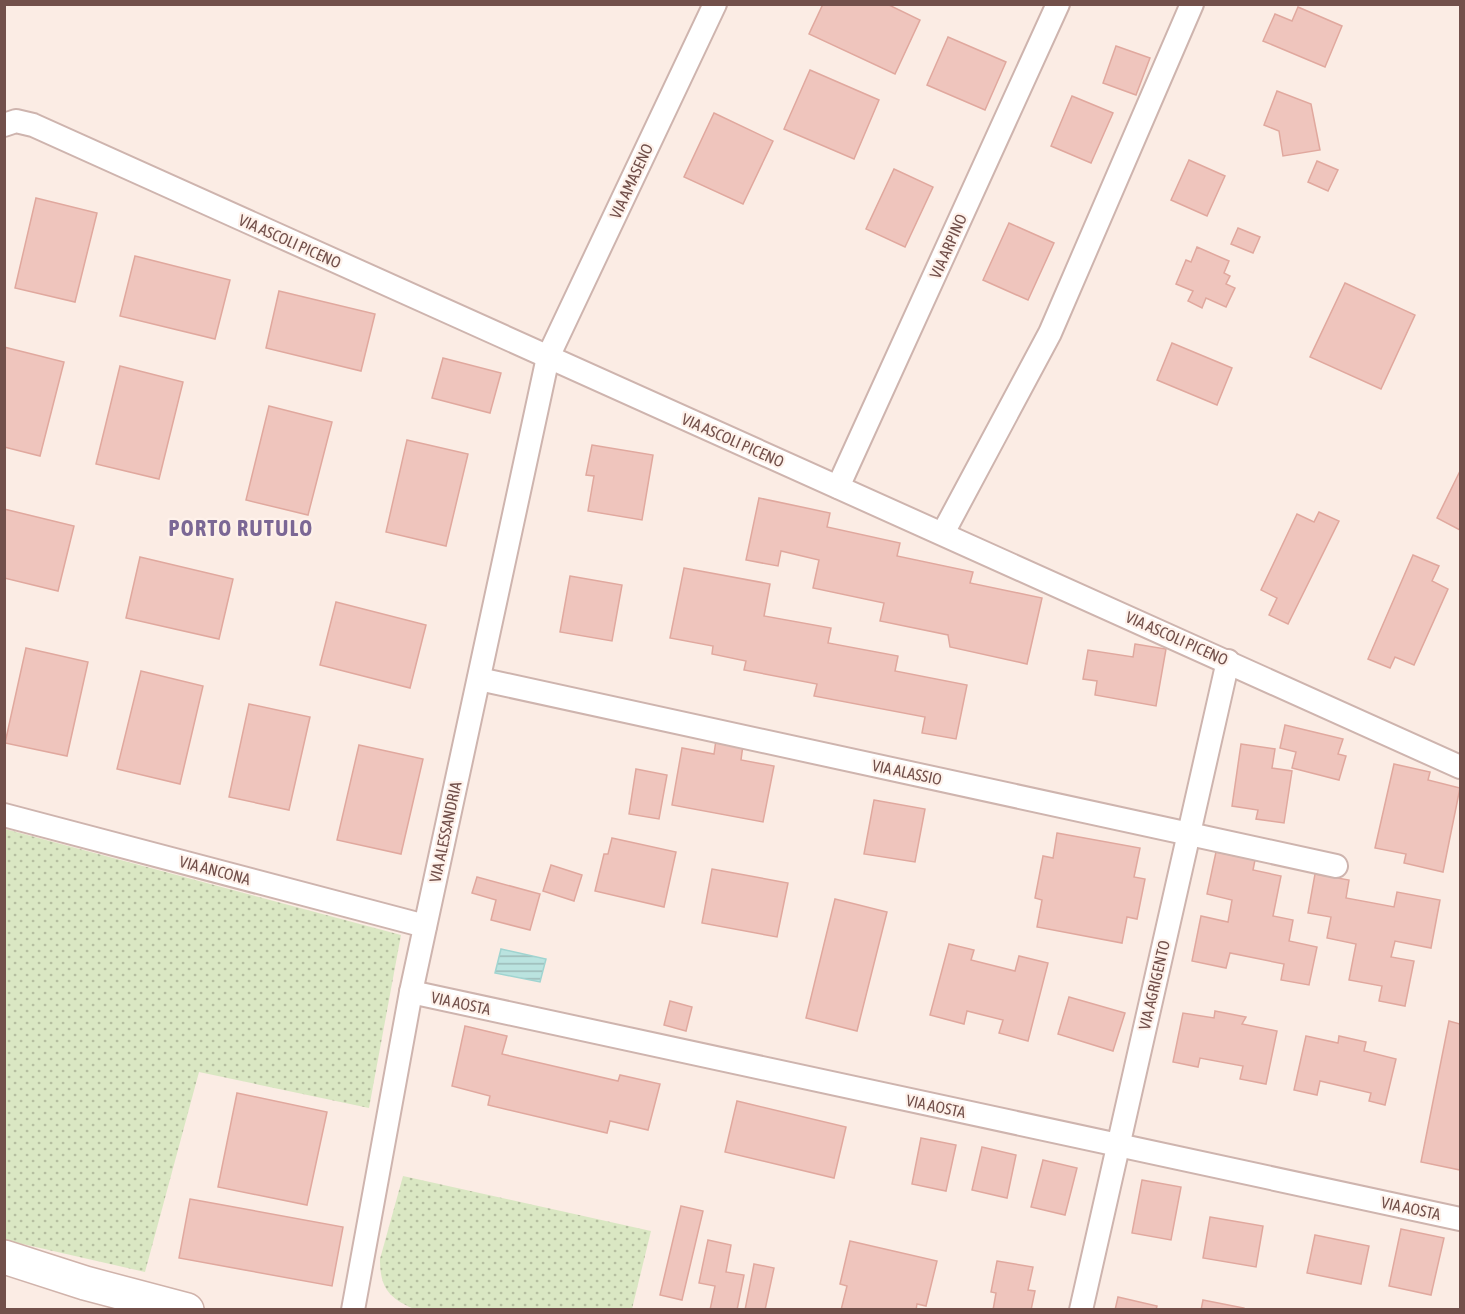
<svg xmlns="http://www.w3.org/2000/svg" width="1465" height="1314" font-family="'Asap Condensed',sans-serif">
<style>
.green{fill:url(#green-dots)}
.water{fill:url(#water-rules);stroke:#a0d4d0;stroke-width:1.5}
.building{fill:#efc5bd;stroke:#e0a89e;stroke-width:1.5}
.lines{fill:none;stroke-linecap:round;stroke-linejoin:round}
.minor-casing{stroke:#ceb4ae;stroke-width:26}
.secondary-casing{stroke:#d0b3ab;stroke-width:36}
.minor{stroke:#fff;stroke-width:22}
.secondary{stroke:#fff;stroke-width:33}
.labels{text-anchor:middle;stroke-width:4.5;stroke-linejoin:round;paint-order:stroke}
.street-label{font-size:16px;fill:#72504b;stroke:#fef1ea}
.district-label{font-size:22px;font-weight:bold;letter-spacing:1.5px;fill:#7b6795;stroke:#fef1ea}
</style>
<defs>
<pattern id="green-dots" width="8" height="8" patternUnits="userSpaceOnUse" patternTransform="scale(1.5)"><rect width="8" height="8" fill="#dae7c3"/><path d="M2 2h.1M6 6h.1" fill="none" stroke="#b5bea0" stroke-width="1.8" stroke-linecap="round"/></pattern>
<pattern id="water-rules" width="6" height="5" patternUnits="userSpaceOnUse" patternTransform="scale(1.5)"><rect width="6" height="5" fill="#bae3df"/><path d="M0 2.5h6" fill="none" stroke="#9cbab7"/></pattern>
</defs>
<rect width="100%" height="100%" fill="#fbece4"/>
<g class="green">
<polygon points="5,829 401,935 369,1108 199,1072 145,1272 5,1240"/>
<path d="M403,1176L651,1231L632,1309L416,1310C389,1298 380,1289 380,1259Z"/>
</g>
<polygon class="water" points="501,949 546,959 540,982 495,973"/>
<g class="building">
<polygon points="823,4 887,4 920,20 895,74 809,34"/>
<polygon points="1298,7 1342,26 1325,67 1263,41 1275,14 1292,21"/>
<polygon points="948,37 1006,62 985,110 927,85"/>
<polygon points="1116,46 1150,58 1136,95 1103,83"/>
<polygon points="810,70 879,100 854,159 784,129"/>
<polygon points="1277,91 1311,104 1320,150 1283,156 1279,131 1264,125"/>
<polygon points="1072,96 1113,113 1091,163 1051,146"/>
<polygon points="714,113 773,141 743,204 684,177"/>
<polygon points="1189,160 1225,176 1207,216 1171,200"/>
<polygon points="1317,161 1338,170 1328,191 1308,182"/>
<polygon points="894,169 933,187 905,247 866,229"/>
<polygon points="36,198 97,213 75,302 15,288"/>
<polygon points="1009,223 1054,243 1028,300 983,280"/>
<polygon points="1238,228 1260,237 1253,253 1231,244"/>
<polygon points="1197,247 1229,261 1224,273 1230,276 1226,284 1235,288 1226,307 1206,298 1202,308 1188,301 1193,291 1176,284 1186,260 1191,262"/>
<polygon points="135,256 230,280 215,339 120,316"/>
<polygon points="1345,283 1415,315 1381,389 1310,357"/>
<polygon points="279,291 375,314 361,371 266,348"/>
<polygon points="1172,343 1232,368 1217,405 1157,380"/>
<polygon points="4,347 64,362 40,456 4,447"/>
<polygon points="443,358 501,373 490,413 432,398"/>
<polygon points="120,366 183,382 159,479 96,464"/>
<polygon points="269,406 332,422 308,515 246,500"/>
<polygon points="407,440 468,454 446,546 386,532"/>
<polygon points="592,445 653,455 642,520 588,511 594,476 586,475"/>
<polygon points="1460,471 1460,530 1437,518"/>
<polygon points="759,498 830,513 827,527 900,543 897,556 973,572 970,583 1042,598 1027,664 950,647 948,635 880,621 884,603 813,588 819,560 781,551 778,566 746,560"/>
<polygon points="4,509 74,526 58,591 4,578"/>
<polygon points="1319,512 1339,521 1288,624 1269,615 1277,598 1261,590 1297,514 1314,522"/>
<polygon points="1413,555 1439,566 1432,581 1448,589 1414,665 1395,657 1390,668 1368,659"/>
<polygon points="140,557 233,579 219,639 126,618"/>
<polygon points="684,568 770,584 764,616 831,628 828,643 898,656 895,671 967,685 956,739 922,733 925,717 814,696 817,684 744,670 746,661 712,654 713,646 670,638"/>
<polygon points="570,576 622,585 612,641 560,632"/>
<polygon points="336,602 426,625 410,688 320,665"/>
<polygon points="1135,644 1166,649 1156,706 1095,695 1097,681 1083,679 1088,650 1133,657"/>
<polygon points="26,648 88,662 67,756 5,743"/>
<polygon points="141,671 203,686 180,784 117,769"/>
<polygon points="249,704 310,717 289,810 229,797"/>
<polygon points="1285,725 1343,739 1338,754 1346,756 1339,780 1292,768 1296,752 1280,748"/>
<polygon points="716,740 743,745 741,760 774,766 763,822 672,805 682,748 714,754"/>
<polygon points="1241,744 1275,749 1272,768 1292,771 1284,823 1256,819 1258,810 1232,806"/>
<polygon points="359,745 423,759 401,854 337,840"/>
<polygon points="1394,764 1430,772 1428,780 1460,788 1443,872 1404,863 1406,854 1375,848"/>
<polygon points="636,769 667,775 659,819 629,814"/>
<polygon points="874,800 925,809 915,862 864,854"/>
<polygon points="1057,833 1140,848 1134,877 1145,879 1137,919 1127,917 1122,943 1037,927 1042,900 1035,898 1043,856 1053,858"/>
<polygon points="612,838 676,852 664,907 595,891 604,854 608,854"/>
<polygon points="1216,852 1255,860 1253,870 1281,876 1273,916 1293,920 1289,941 1317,947 1309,985 1281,980 1284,964 1230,953 1226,968 1192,961 1201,916 1228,922 1232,900 1207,894"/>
<polygon points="551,865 582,875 574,901 543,891"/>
<polygon points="712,869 788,883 777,937 702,923"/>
<polygon points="1315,874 1349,880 1346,898 1394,907 1397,892 1440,900 1431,948 1395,941 1391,957 1414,961 1405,1006 1379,1001 1382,986 1349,980 1356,944 1327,938 1331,917 1308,913"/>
<polygon points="477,877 540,894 530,930 491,920 496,900 472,893"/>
<polygon points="835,899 887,912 857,1031 806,1018"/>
<polygon points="949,944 974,950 971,960 1015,971 1019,956 1048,963 1028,1041 999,1033 1003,1020 967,1011 964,1024 930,1015"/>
<polygon points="1069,997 1125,1013 1113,1051 1058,1034"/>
<polygon points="670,1001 692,1007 686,1031 664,1025"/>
<polygon points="1215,1011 1246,1017 1242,1024 1277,1031 1266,1084 1240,1079 1243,1066 1200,1058 1198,1067 1173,1062 1183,1013 1214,1018"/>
<polygon points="1449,1021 1460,1024 1460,1170 1421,1162"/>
<polygon points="465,1026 507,1036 502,1054 618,1081 620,1075 660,1084 648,1130 610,1121 607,1133 488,1105 490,1096 452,1086"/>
<polygon points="1306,1036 1338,1043 1339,1036 1366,1042 1364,1051 1396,1059 1385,1105 1369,1101 1371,1093 1320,1081 1317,1095 1294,1090"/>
<polygon points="237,1093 327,1112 307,1205 218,1187"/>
<polygon points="737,1101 846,1127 834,1178 725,1152"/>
<polygon points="921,1138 956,1145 946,1191 912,1184"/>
<polygon points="982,1147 1016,1155 1007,1198 972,1190"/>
<polygon points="1043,1160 1077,1168 1065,1215 1031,1207"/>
<polygon points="1142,1180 1181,1187 1171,1240 1132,1233"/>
<polygon points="190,1199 343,1227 332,1286 179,1258"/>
<polygon points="681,1206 703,1211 682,1300 660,1295"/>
<polygon points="1210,1217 1263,1226 1256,1267 1203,1258"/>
<polygon points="1401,1229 1444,1238 1431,1295 1389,1286"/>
<polygon points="1315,1235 1369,1246 1361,1284 1307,1273"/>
<polygon points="708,1240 731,1245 726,1272 744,1275 737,1310 710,1310 715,1286 699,1283"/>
<polygon points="850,1241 937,1261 926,1306 917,1304 916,1310 841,1310 847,1286 840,1284"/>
<polygon points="997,1261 1033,1267 1028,1290 1035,1291 1031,1310 993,1310 996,1293 991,1292"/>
<polygon points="754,1264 774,1268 765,1310 745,1310"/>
<polygon points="1118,1297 1157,1306 1156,1310 1115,1310"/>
<polygon points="1203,1300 1244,1308 1244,1310 1201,1310"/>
</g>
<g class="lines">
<g class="minor-casing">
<g id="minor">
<polyline points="4,125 16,121 33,125 1460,767"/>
<polyline points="838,487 1058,4"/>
<polyline points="943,533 1050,333 1192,4"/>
<polyline points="479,679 1336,866"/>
<polyline points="4,815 425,926"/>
<polyline points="411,992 1460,1219"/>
<polyline points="353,1310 411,992 548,357 715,4"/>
<polyline points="1081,1310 1228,661"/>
</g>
</g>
<g class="secondary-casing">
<polyline id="secondary" points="4,1257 85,1283 187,1310"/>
</g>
<use href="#minor" class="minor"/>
<use href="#secondary" class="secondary"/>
</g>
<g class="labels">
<g class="street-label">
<text transform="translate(631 181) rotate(-65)" y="6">VIA AMASENO</text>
<text transform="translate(290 241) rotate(24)" y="6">VIA ASCOLI PICENO</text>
<text transform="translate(948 246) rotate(-66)" y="6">VIA ARPINO</text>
<text transform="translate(733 440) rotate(24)" y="6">VIA ASCOLI PICENO</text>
<text transform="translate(1177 638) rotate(24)" y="6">VIA ASCOLI PICENO</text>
<text transform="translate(907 772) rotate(12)" y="6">VIA ALASSIO</text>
<text transform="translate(445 832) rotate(-78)" y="6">VIA ALESSANDRIA</text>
<text transform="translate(215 870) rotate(15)" y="6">VIA ANCONA</text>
<text transform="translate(1154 985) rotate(-77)" y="6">VIA AGRIGENTO</text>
<text transform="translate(461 1003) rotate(12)" y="6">VIA AOSTA</text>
<text transform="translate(936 1106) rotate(12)" y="6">VIA AOSTA</text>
<text transform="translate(1411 1208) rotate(12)" y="6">VIA AOSTA</text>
</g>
<g class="district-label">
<text x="241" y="536">PORTO RUTULO</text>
</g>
</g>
<rect width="1465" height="1314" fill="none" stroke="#72504b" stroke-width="12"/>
</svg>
